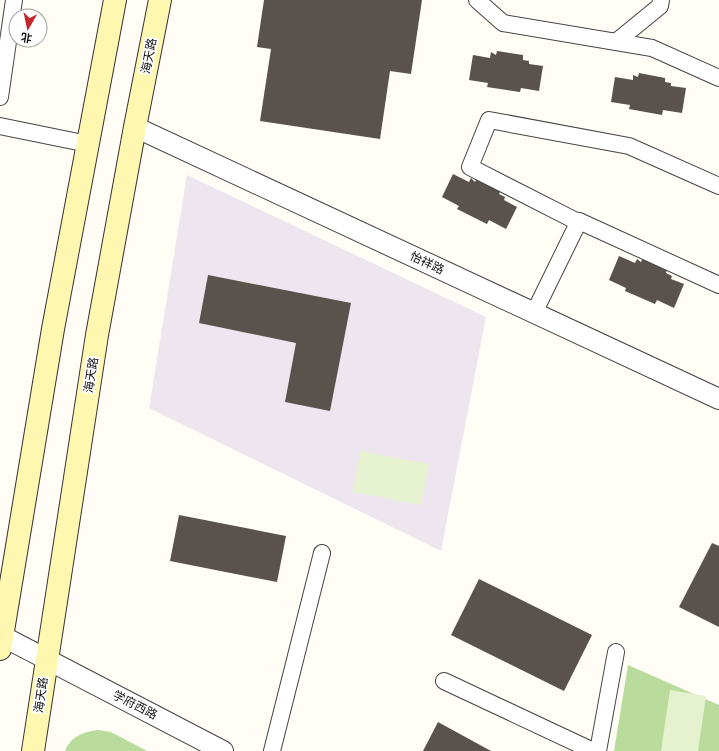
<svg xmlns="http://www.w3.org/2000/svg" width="719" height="751" font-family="'Crimson Pro','Noto Sans SC',serif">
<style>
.industrial{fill:#eee6ef}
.forest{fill:#b9dc9c}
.pitch{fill:#e6f2cf}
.building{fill:#5a524d}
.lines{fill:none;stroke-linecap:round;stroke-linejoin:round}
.minor-casing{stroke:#444;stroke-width:18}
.tertiary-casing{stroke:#444;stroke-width:22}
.secondary-casing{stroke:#333;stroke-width:24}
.minor{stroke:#fff;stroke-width:16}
.tertiary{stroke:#fff;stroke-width:20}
.secondary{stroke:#fff6b0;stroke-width:22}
.labels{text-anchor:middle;stroke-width:4;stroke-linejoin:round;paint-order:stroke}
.street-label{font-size:12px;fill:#111;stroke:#fff}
</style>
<rect width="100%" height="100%" fill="#fffdf5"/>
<polygon class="industrial" points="187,175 486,317 441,551 149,408"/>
<g class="forest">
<polygon points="628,665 719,705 719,751 614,751"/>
<path d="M98,730L111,732L147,751H65C71,736 83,732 98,730Z"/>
</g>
<g class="pitch">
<polygon points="360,451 429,464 421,505 353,492"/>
<polygon points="670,690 706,696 698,751 661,751"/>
</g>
<g class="building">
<polygon points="264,0 422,0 411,74 390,71 380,139 260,121 271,49 257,47"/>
<polygon points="497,51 523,55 523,60 529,61 529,64 543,66 539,91 521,88 520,92 487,87 488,83 469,80 473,55 490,58 491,52 496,55"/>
<polygon points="639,73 665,78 665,82 671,83 671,86 686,88 682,113 663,110 662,115 629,109 630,105 611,102 615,77 633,80 633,75 638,77"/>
<polygon points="453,174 469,182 471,178 475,182 477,178 501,190 499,194 505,197 504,200 517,207 506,229 489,220 487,224 457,209 459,206 442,197"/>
<polygon points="619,256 635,263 637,259 641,262 643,258 667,269 666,273 672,276 671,279 684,284 674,308 657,300 655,304 625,291 626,288 609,280"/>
<polygon points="208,275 351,303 330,411 285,402 296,343 199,323"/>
<polygon points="179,515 286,536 277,582 170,561"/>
<polygon points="712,543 719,546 719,627 679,607"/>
<polygon points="479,579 592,635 564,691 451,635"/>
<polygon points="438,722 491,751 423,751"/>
</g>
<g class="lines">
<g class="minor-casing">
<g id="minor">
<polyline points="477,0 503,23 652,48 719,78"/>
<polyline points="616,42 660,6 661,0"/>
<polyline points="0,97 14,0"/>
<polyline points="0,126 88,144"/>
<polyline points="579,221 574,220 470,167 489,120 629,146 719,186"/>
<polyline points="534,313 579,221 719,285"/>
<polyline points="444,681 593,751"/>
<polyline points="272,751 322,553"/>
<polyline points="598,751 616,652"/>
</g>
</g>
<g class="tertiary-casing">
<g id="tertiary">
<polyline points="135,127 719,399"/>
<polyline points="2,636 223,751"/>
</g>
</g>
<g class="secondary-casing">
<g id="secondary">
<polyline points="0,649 53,329 115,0"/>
<polyline points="33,751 97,335 135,127 160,0"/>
</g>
</g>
<use href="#minor" class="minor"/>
<use href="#tertiary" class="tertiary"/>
<use href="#secondary" class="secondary"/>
</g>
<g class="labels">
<g class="street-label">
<text transform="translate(149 56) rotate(-79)" y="4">海天路</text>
<text transform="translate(427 263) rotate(25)" y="4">怡祥路</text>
<text transform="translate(91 375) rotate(-81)" y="4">海天路</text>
<text transform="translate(41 695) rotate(-82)" y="4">海天路</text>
<text transform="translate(135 705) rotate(27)" y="4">学府西路</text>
</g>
</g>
<g transform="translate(28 28) rotate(189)"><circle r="19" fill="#ffffff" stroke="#a0a0a0"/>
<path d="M0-3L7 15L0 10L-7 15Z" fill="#c4262e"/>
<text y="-6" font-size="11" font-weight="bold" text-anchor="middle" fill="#111111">北</text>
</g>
</svg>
